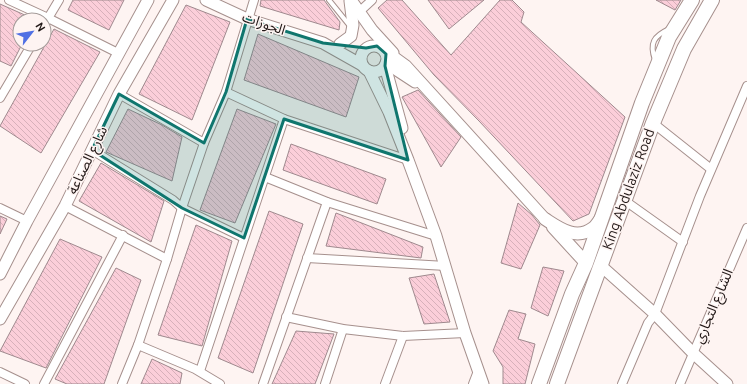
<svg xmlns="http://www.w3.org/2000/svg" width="747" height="384" font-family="Ubuntu,'Noto Sans Arabic',sans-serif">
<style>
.building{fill:url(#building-back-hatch);stroke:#9f898e}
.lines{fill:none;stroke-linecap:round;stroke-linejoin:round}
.lane-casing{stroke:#a6908d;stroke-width:6}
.street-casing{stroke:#a6908d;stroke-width:10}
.secondary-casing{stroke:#a6908d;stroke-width:13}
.primary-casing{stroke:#a6908d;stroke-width:14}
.highway-casing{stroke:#a6908d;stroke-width:16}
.lane{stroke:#fff;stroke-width:4}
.street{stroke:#fff;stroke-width:8}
.secondary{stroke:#fff;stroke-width:11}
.primary{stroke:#fff;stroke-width:12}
.highway{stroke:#fff;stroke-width:14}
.marked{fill:#0f766e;fill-opacity:0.2;stroke:#0f766e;stroke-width:3;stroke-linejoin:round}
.labels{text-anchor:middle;stroke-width:3;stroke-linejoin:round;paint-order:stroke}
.street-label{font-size:14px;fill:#201716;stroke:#fef4f2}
</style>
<defs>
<pattern id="building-back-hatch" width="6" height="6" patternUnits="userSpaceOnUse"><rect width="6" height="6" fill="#fbced9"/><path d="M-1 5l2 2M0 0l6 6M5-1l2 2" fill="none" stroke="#d7b0ba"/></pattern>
</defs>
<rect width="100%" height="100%" fill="#fef4f2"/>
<g class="building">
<polygon points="73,0 124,0 109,30 68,10"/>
<polygon points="261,0 324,0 340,22 339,30 260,6"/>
<polygon points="387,0 402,0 451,55 500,0 512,0 524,12 521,22 625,117 589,214 573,221 479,121 434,75 378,8"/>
<polygon points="428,0 484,0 449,29"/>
<polygon points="656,0 681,0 675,10"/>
<polygon points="0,4 36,20 20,20 20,44 22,44 11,66 0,61"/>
<polygon points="186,5 230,22 192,120 139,94"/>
<polygon points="54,29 100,52 41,153 0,126"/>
<polygon points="258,34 359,77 346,117 244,80"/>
<polygon points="418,90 461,137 441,167 402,97"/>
<polygon points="128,109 162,125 182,137 172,181 106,152"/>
<polygon points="237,109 276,124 235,223 200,210"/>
<polygon points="291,144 386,179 377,204 283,170"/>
<polygon points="101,163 164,201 151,242 79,201"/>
<polygon points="518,203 532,215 540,225 521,269 501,263"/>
<polygon points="269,211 303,224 253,373 218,358"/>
<polygon points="336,213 423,247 421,258 326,246"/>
<polygon points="0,216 7,219 0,234"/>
<polygon points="196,225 232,241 202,346 158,335"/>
<polygon points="60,239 102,257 46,368 0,351"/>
<polygon points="543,267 564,271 548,316 531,308"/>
<polygon points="116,268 141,280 104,384 67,384 55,379"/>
<polygon points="434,274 450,322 424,324 409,278"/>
<polygon points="509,310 526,314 518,339 535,344 525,384 503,384 503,367 493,351"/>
<polygon points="296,331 334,334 315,384 272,384"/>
<polygon points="152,359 182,373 180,384 141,384"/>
</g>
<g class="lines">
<g class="lane-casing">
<g id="lane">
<polyline points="329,0 350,26"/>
<path d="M655,60C649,43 654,36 669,29"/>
</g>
</g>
<g class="street-casing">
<g id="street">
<polyline points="9,0 48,18 118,53"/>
<polyline points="359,12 372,0"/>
<polyline points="44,25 59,0"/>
<polyline points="226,92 284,119 408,160"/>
<polyline points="119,94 204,143"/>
<polyline points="0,98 32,44"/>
<polyline points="653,123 711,169"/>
<polyline points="92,150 173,200 182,208 244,238"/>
<polyline points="265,177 327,202 436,236"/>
<polyline points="624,200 683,242"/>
<polyline points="65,206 167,259"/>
<polyline points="0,208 27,221"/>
<polyline points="307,258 446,266"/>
<polyline points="286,317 343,329 403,336 465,333"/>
<polyline points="138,345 195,369 220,384"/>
<polyline points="200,371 284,119"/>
<polyline points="0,372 25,384"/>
<polyline points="44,384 123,235"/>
<polyline points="122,384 138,345 167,259 182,208 204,143 226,92 254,0"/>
<polyline points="263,384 327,202"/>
<polyline points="325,384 343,329"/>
<polyline points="385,384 403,336"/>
<polyline points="473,384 478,371"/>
<polyline points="622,384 648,323 655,314 700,196 747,86"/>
<polyline points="680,384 747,228"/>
</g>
</g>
<g class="secondary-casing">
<g id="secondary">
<polyline points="206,0 247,19 323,43 362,65"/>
<polyline points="351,0 372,30 393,53"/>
<polyline points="340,44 351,36 353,25 350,1"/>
<circle cx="374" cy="59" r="13"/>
<polyline points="384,50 406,66 545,219"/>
<polyline points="386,63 415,82"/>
<polyline points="385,66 402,128"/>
<polyline points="369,71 389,112 408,160 436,236 465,333 483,384"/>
<polyline points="600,265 655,314 693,353 727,384"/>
<polyline points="0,274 27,221 148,0"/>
<polyline points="0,319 65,206 119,94 173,0"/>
</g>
</g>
<g class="primary-casing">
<g id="primary">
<path d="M545,219C559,228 576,241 593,228C596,226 599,221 601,218"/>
<polyline points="553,227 586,263"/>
</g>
</g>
<g class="highway-casing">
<g id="highway">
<polyline points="539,384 572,294 586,263 642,103 669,37 692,0"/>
<polyline points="557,384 653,123 684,49 712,0"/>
</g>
</g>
<use href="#lane" class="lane"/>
<use href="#street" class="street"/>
<use href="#secondary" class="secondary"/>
<use href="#primary" class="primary"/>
<use href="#highway" class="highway"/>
</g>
<path class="marked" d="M247,19L323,43L366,48L377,46L386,54L385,66L408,160L284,119L244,238L182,208L92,150L119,94L204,143L226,92Z"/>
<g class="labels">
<g class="street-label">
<text transform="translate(264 23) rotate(19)" y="5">الجوزات</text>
<text transform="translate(87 160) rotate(-64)" y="5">شارع الصناعة</text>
<text transform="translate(628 189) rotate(-70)" y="5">King Abdulaziz Road</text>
<text transform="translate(713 306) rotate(-67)" y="5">الشارع التجاري</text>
</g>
</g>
<g transform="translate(32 32) rotate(59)"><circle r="19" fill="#fef4f2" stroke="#a59c9a"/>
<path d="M0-3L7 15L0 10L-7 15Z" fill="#5070e4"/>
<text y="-6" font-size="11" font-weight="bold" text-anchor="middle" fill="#201716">N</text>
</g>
</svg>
